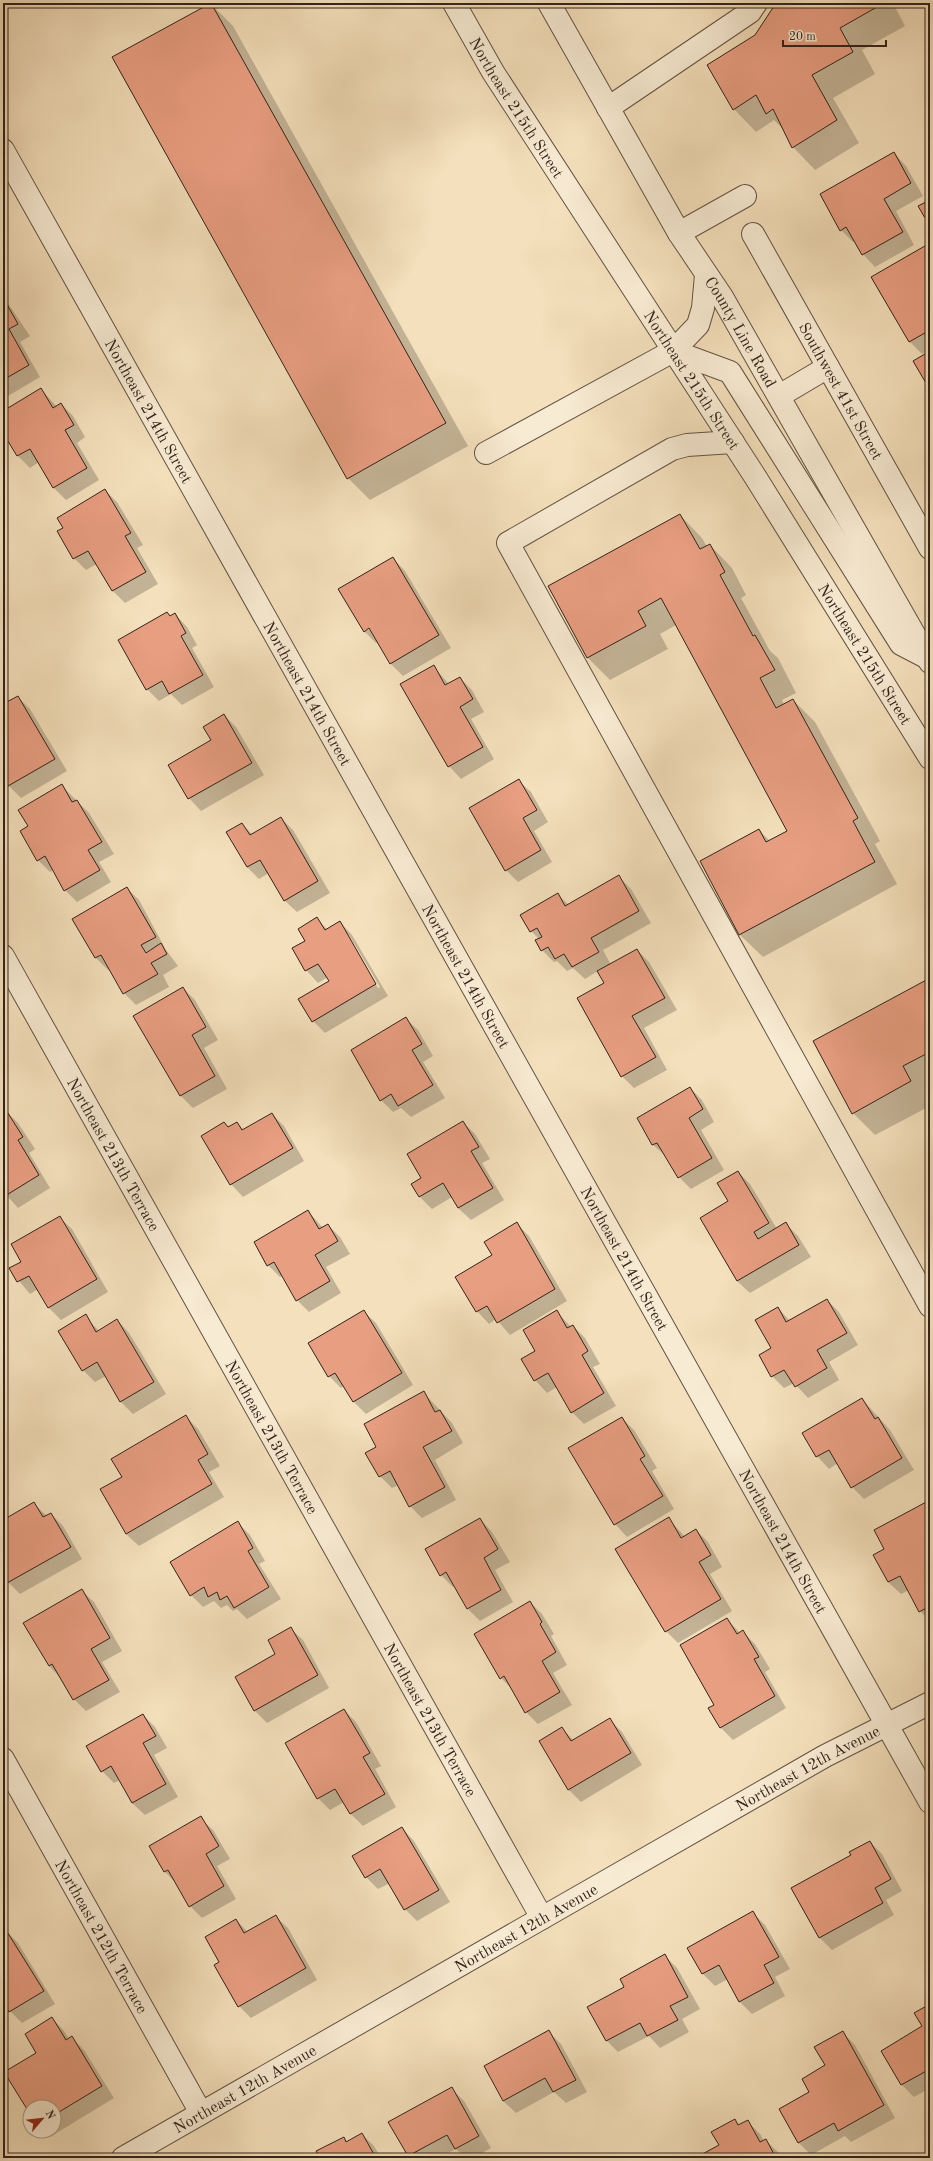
<svg xmlns="http://www.w3.org/2000/svg" width="933" height="2161" font-family="'Old Standard TT',serif">
<style>
.shadow{fill:#0003;fill-rule:evenodd}
.building{fill:#e89e81;stroke:#32231b}
.lines{fill:none;stroke-linecap:round;stroke-linejoin:round}
.minor-casing{stroke:#625243;stroke-width:24}
.minor{stroke:#f8ebd3;stroke-width:22}
.labels{text-anchor:middle;stroke-width:3.5;stroke-linejoin:round;paint-order:stroke}
.street-label{font-size:16px;fill:#32231b;stroke:#f8ebd3}
</style>
<rect width="100%" height="100%" fill="#f4e0bc"/>
<filter id="stains"><feTurbulence type="fractalNoise" baseFrequency=".005" numOctaves="4"/><feColorMatrix values="0 0 0 0 .2 0 0 0 0 .09 0 0 0 0 .02 0 0 0 .5 -.17"/></filter>
<radialGradient id="worn" r=".72"><stop offset=".6" stop-color="#630" stop-opacity="0"/><stop offset="1" stop-color="#630" stop-opacity=".3"/></radialGradient>
<g class="shadow">
<polygon points="778,3 893,3 905,26 862,50 875,74 833,98 859,143 815,170 793,147 786,132 774,120 756,132 734,109 756,35"/>
<polygon points="211,4 233,26 468,446 370,500 348,478"/>
<polygon points="894,153 906,166 923,196 896,211 914,245 875,267 863,254 855,241 853,242 841,230"/>
<polygon points="930,202 930,222 925,217"/>
<polygon points="930,244 930,349 922,354 910,342 872,278"/>
<polygon points="3,296 30,336 20,342 40,377 8,396 3,391"/>
<polygon points="41,389 57,407 61,404 73,416 85,437 77,443 99,480 66,500 54,488 39,462 30,468 18,456 3,431 3,412"/>
<polygon points="105,490 117,502 143,545 137,548 158,584 125,603 113,591 97,564 86,570 74,558 64,528"/>
<polygon points="680,515 702,538 707,547 710,545 732,568 746,595 741,598 770,651 778,658 796,693 782,700 784,705 793,700 815,722 880,841 875,844 897,884 763,957 740,935 701,861 759,830 770,841 788,832 676,625 660,634 668,649 610,680 588,658 549,586"/>
<path d="M393,558L405,571L451,648L403,676L391,664L379,642L376,643L364,631ZM374,626L366,631V629Z"/>
<polygon points="175,614 187,627 197,645 192,648 214,687 182,705 171,694 159,701 147,689 171,617"/>
<polygon points="433,666 449,684 460,678 472,690 484,712 471,719 494,759 461,779 449,766 402,684"/>
<polygon points="18,697 30,709 67,771 21,798 9,786 3,776 3,706"/>
<polygon points="224,715 236,727 264,775 201,811 189,798 169,765 212,741"/>
<polygon points="518,780 531,792 548,822 534,831 552,862 518,882 506,870"/>
<polygon points="62,786 89,813 114,854 99,862 111,882 77,902 65,890 54,870 50,872 38,860"/>
<polygon points="281,818 293,830 330,893 297,912 284,900 269,873 259,879 247,867 242,824 253,835"/>
<polygon points="619,877 631,889 651,923 603,950 611,965 637,950 649,962 677,1010 644,1028 667,1070 634,1088 622,1076 605,984 598,971 585,979 573,968 567,971 557,961 554,962 542,950 539,939 531,931 558,895 569,905"/>
<polygon points="127,888 139,900 166,950 178,966 163,975 169,987 136,1005 124,993 110,969 108,970 96,958 74,919"/>
<path d="M317,919L328,930L340,922L352,935L388,996L325,1033L313,1021L330,981L328,977L318,983L306,970L293,949L307,941ZM347,935H349L380,987L378,988Z"/>
<polygon points="930,979 930,1086 925,1089 930,1098 930,1106 875,1135 853,1113"/>
<polygon points="183,988 195,1000 218,1040 204,1048 227,1089 193,1108 181,1096 135,1016"/>
<polygon points="405,1018 418,1030 433,1056 423,1062 445,1098 411,1117 401,1108 393,1112 381,1100"/>
<polygon points="690,1088 702,1100 714,1122 701,1130 724,1170 691,1189 679,1177 666,1156 653,1145"/>
<polygon points="6,1111 18,1123 35,1149 29,1153 50,1188 18,1208 3,1191 3,1113"/>
<polygon points="272,1114 284,1126 304,1161 243,1197 231,1184 229,1128 237,1123 244,1130"/>
<polygon points="463,1122 475,1134 490,1159 482,1163 504,1200 471,1220 458,1208 452,1197 432,1209 420,1197 412,1184 422,1178"/>
<polygon points="738,1172 750,1184 777,1229 786,1224 798,1236 811,1257 750,1293 737,1281 729,1201"/>
<polygon points="308,1211 323,1228 328,1225 340,1237 350,1254 326,1267 341,1293 309,1312 297,1300 282,1276 280,1277 268,1265"/>
<polygon points="59,1217 72,1229 108,1292 61,1320 49,1308 38,1289 30,1294 14,1275"/>
<polygon points="517,1224 529,1236 567,1301 510,1335 496,1319 489,1324 477,1311 494,1256"/>
<polygon points="827,1300 839,1312 858,1345 829,1362 839,1380 808,1398 794,1383 784,1388 772,1376 773,1348 778,1308 790,1321"/>
<polygon points="363,1311 376,1323 413,1385 366,1414 354,1402 344,1386 341,1388 329,1376"/>
<polygon points="557,1312 571,1327 573,1326 585,1338 600,1364 593,1367 616,1406 584,1424 572,1412 557,1387 547,1393 535,1380 537,1351"/>
<polygon points="85,1316 99,1331 117,1320 129,1333 166,1394 133,1414 121,1402 106,1376 95,1382 83,1370"/>
<polygon points="423,1392 452,1423 463,1443 435,1460 456,1500 422,1518 410,1506 399,1485 392,1488 380,1476 377,1447"/>
<polygon points="862,1399 890,1430 914,1470 864,1499 852,1487 838,1463 829,1469 817,1456"/>
<polygon points="186,1417 198,1429 220,1466 209,1472 224,1497 139,1546 126,1534 123,1477"/>
<polygon points="622,1418 634,1430 657,1468 652,1471 674,1509 627,1537 615,1524 570,1449"/>
<polygon points="3,1484 6,1489 3,1491"/>
<polygon points="930,1501 930,1621 920,1611 909,1590 901,1594 888,1582 886,1550"/>
<polygon points="34,1504 47,1516 51,1514 63,1526 82,1559 20,1594 8,1582 3,1573 3,1521"/>
<polygon points="668,1518 685,1537 696,1530 708,1542 722,1567 710,1574 732,1611 678,1643 666,1631"/>
<polygon points="480,1519 492,1532 510,1562 495,1570 513,1602 480,1621 468,1609 455,1586 453,1587 441,1575"/>
<polygon points="238,1523 250,1535 265,1561 259,1564 281,1599 247,1619 237,1609 233,1611 227,1605 221,1608 214,1601 203,1607 191,1595"/>
<polygon points="81,1590 94,1602 122,1651 102,1662 120,1692 86,1711 74,1699 62,1679 49,1666 25,1623"/>
<polygon points="530,1602 542,1614 554,1634 551,1636 567,1665 553,1673 572,1705 538,1724 526,1712 514,1691 501,1678"/>
<polygon points="727,1619 740,1633 743,1632 755,1644 770,1669 765,1672 786,1708 733,1740 721,1728 716,1705"/>
<polygon points="290,1628 303,1640 329,1688 267,1723 255,1711 236,1677 277,1654"/>
<polygon points="344,1710 356,1722 381,1766 375,1769 396,1807 363,1826 351,1814 344,1802 330,1810 318,1798"/>
<polygon points="143,1715 155,1727 167,1748 154,1755 178,1797 145,1815 132,1803 120,1780 114,1783 102,1771"/>
<polygon points="610,1720 622,1732 642,1765 581,1802 569,1790 540,1741 562,1728 574,1741"/>
<polygon points="200,1818 213,1830 230,1859 217,1866 236,1899 202,1918 190,1906 176,1883 165,1872 151,1847"/>
<polygon points="402,1828 414,1841 450,1902 417,1921 405,1909 390,1883 378,1889 366,1877"/>
<polygon points="870,1842 882,1854 902,1891 886,1900 894,1915 832,1950 820,1938 793,1889 852,1856"/>
<polygon points="753,1913 765,1925 790,1969 775,1977 785,1996 752,2014 740,2002 728,1979 715,1986 703,1974 689,1948"/>
<polygon points="275,1916 288,1928 317,1980 251,2018 239,2006 220,1962 236,1920 248,1932"/>
<polygon points="6,1931 18,1943 55,2004 22,2023 10,2011 3,1999 3,1933"/>
<polygon points="665,1956 677,1968 700,2009 682,2019 689,2032 660,2048 649,2036 618,2052 606,2040 625,1987"/>
<polygon points="930,2005 930,2088 914,2097 902,2085 882,2051 924,2027"/>
<polygon points="52,2018 64,2031 69,2039 72,2038 84,2050 114,2098 50,2137 44,2131 54,2131 54,2107 30,2107 30,2113 5,2072 37,2053"/>
<polygon points="549,2032 561,2044 587,2092 566,2103 554,2092 516,2113 503,2101"/>
<polygon points="843,2033 855,2045 895,2118 851,2142 845,2136 811,2155 799,2143 780,2110 810,2092"/>
<polygon points="452,2089 464,2101 491,2148 473,2158 465,2158 456,2149 439,2158 411,2158 390,2123"/>
<polygon points="735,2120 740,2126 748,2122 760,2134 764,2141 765,2140 778,2152 781,2158 697,2158 720,2146"/>
<polygon points="362,2134 374,2146 381,2158 321,2158 344,2138 348,2142"/>
</g>
<g class="building">
<polygon points="211,3 446,423 347,479 112,57"/>
<polygon points="776,3 884,3 840,28 853,52 812,75 837,120 792,148 773,109 766,114 756,95 733,110 707,65 755,35"/>
<polygon points="894,152 911,183 884,199 903,232 862,255 846,227 840,231 820,194"/>
<polygon points="930,200 930,215 925,218 918,206"/>
<polygon points="930,243 930,330 909,342 871,277"/>
<polygon points="5,301 18,324 9,329 29,365 3,380 3,303"/>
<polygon points="930,351 930,390 913,361"/>
<polygon points="41,388 53,408 61,403 74,425 65,430 87,468 53,488 30,449 17,456 3,433 3,411"/>
<polygon points="105,489 131,533 125,536 146,572 112,591 88,551 73,559 57,531 63,528 57,518"/>
<polygon points="680,514 700,549 710,544 725,572 720,575 753,636 755,635 775,670 760,678 776,708 793,699 858,818 853,821 875,862 739,935 700,861 759,829 766,842 787,831 661,598 638,611 646,626 587,658 548,586"/>
<polygon points="393,557 439,635 390,664 369,628 364,632 338,589"/>
<polygon points="167,612 170,616 175,613 186,633 181,636 203,675 169,694 162,681 146,690 118,640"/>
<polygon points="434,665 445,685 460,677 473,699 460,707 483,747 448,767 400,684"/>
<polygon points="18,696 55,759 8,786 3,778 3,704"/>
<polygon points="224,714 252,763 188,799 168,765 211,740 203,727"/>
<polygon points="519,779 537,810 523,818 541,850 505,871 469,808"/>
<polygon points="62,784 72,802 77,800 102,842 88,850 100,870 64,891 45,856 37,861 20,831 28,826 18,810"/>
<polygon points="281,817 318,881 284,901 260,860 247,867 226,832 242,823 250,835"/>
<polygon points="619,875 639,911 591,938 599,952 572,967 564,954 555,959 548,947 541,951 535,940 542,937 537,928 530,932 520,915 558,893 565,906"/>
<polygon points="127,887 156,937 141,945 146,953 161,943 167,954 151,963 158,974 123,994 101,955 95,958 72,919"/>
<polygon points="317,917 325,930 340,921 376,984 312,1022 298,999 329,981 318,964 305,971 292,948 305,941 298,929"/>
<polygon points="637,949 665,998 632,1016 656,1057 621,1077 577,998 604,983 597,971"/>
<polygon points="930,978 930,1060 926,1054 903,1066 911,1081 852,1114 813,1041"/>
<polygon points="183,987 206,1027 192,1035 215,1076 180,1096 133,1016"/>
<polygon points="406,1017 422,1044 412,1050 433,1085 398,1106 391,1094 380,1101 351,1050"/>
<polygon points="690,1087 703,1109 689,1118 712,1158 678,1178 657,1143 652,1145 637,1118"/>
<polygon points="6,1110 23,1137 18,1140 39,1175 5,1196 3,1192 3,1112"/>
<polygon points="272,1113 293,1148 230,1185 201,1136 224,1122 228,1127 237,1122 242,1130"/>
<polygon points="463,1121 479,1147 471,1151 493,1188 458,1208 443,1183 419,1197 411,1184 421,1178 407,1154"/>
<polygon points="738,1171 769,1223 754,1232 758,1239 786,1222 799,1245 737,1281 700,1218 728,1201 717,1183"/>
<polygon points="308,1210 319,1229 328,1224 338,1241 315,1255 330,1281 296,1301 274,1262 267,1266 254,1242"/>
<polygon points="60,1216 97,1279 48,1308 29,1276 17,1282 9,1268 21,1262 11,1244"/>
<polygon points="517,1222 555,1289 497,1323 487,1306 476,1312 455,1277 492,1255 484,1242"/>
<polygon points="827,1299 847,1333 817,1350 827,1368 795,1387 784,1370 771,1377 759,1355 771,1348 755,1320 778,1307 786,1322"/>
<polygon points="364,1310 402,1373 353,1402 335,1373 328,1377 308,1343"/>
<polygon points="557,1310 567,1328 573,1325 588,1351 582,1355 604,1393 571,1413 548,1373 534,1381 521,1359 535,1351 523,1330"/>
<polygon points="86,1314 96,1332 117,1319 154,1382 120,1402 97,1362 82,1371 58,1331"/>
<polygon points="424,1391 435,1412 440,1410 452,1431 423,1447 445,1487 409,1507 390,1471 379,1477 365,1453 376,1447 364,1424"/>
<polygon points="862,1398 875,1419 878,1417 902,1458 851,1488 829,1450 816,1457 802,1433"/>
<polygon points="186,1415 208,1454 198,1460 212,1484 126,1534 100,1489 122,1477 111,1459"/>
<polygon points="622,1417 645,1456 640,1459 663,1496 614,1525 568,1448"/>
<polygon points="930,1500 930,1606 919,1612 900,1576 888,1582 873,1555 884,1549 874,1530"/>
<polygon points="34,1502 43,1517 51,1513 71,1547 7,1583 3,1575 3,1520"/>
<polygon points="669,1517 681,1538 696,1529 711,1555 699,1562 721,1599 665,1632 615,1549"/>
<polygon points="480,1518 498,1549 484,1558 501,1590 467,1609 446,1572 440,1576 425,1549"/>
<polygon points="238,1521 253,1548 248,1551 269,1587 234,1608 227,1596 220,1600 217,1592 208,1597 204,1587 190,1596 170,1562"/>
<polygon points="82,1589 110,1638 91,1649 109,1680 73,1700 52,1664 49,1666 23,1623"/>
<polygon points="530,1601 542,1622 540,1624 556,1652 542,1661 560,1692 525,1713 504,1676 500,1679 474,1634"/>
<polygon points="727,1618 737,1634 743,1630 759,1657 754,1659 775,1696 720,1728 708,1708 714,1705 680,1645"/>
<polygon points="291,1627 318,1675 254,1711 235,1677 275,1654 268,1640"/>
<polygon points="344,1709 370,1753 363,1757 385,1794 350,1814 335,1789 317,1799 285,1743"/>
<polygon points="143,1714 156,1736 143,1743 166,1784 132,1803 111,1766 101,1772 86,1746"/>
<polygon points="610,1718 631,1753 568,1790 539,1741 562,1727 571,1741"/>
<polygon points="201,1816 219,1846 206,1854 224,1886 189,1907 168,1870 164,1872 149,1846"/>
<polygon points="402,1827 439,1890 404,1910 380,1869 365,1878 352,1856"/>
<polygon points="870,1841 891,1879 875,1888 883,1903 819,1938 791,1888 851,1855 849,1852"/>
<polygon points="753,1911 779,1957 764,1965 774,1983 739,2002 719,1965 702,1974 687,1948"/>
<polygon points="276,1915 306,1968 238,2007 214,1965 219,1962 205,1937 236,1919 244,1933"/>
<polygon points="6,1930 44,1991 9,2012 3,2001 3,1931"/>
<polygon points="665,1954 688,1997 670,2006 678,2020 647,2036 640,2023 606,2041 587,2007 624,1987 620,1979"/>
<polygon points="930,2004 930,2069 901,2085 881,2051 922,2026 914,2013"/>
<polygon points="52,2017 66,2040 72,2036 102,2086 54,2115 54,2107 30,2107 30,2114 4,2072 36,2053 25,2034"/>
<polygon points="549,2030 576,2080 553,2092 545,2078 503,2101 484,2066"/>
<polygon points="843,2031 884,2105 838,2131 834,2123 798,2143 779,2109 809,2092 802,2079 825,2065 814,2047"/>
<polygon points="452,2087 479,2136 455,2149 447,2135 408,2156 388,2122"/>
<polygon points="735,2119 738,2125 748,2120 760,2142 766,2139 776,2158 695,2158 719,2145 711,2132"/>
<polygon points="362,2133 376,2158 320,2158 316,2151 344,2137 346,2142"/>
</g>
<g class="lines">
<g class="minor-casing">
<g id="minor">
<path id="s1" d="M454,3L493,72L756,478L930,758"/>
<path id="s2" d="M549,3L679,233L722,297L930,662"/>
<polyline points="608,108 750,12 756,3"/>
<path id="s3" d="M3,150L930,1802"/>
<polyline points="679,233 745,196"/>
<path id="s4" d="M753,234L930,548"/>
<polyline points="673,351 730,372 901,644 928,658"/>
<polyline points="779,396 828,367"/>
<polyline points="733,442 687,445 672,449 508,543 930,1306"/>
<polyline points="486,453 673,351 698,325 703,308 706,275"/>
<path id="s5" d="M3,956L542,1918"/>
<path id="s6" d="M3,1759L201,2113"/>
<path id="s7" d="M123,2158L825,1756L930,1703"/>
</g>
</g>
<use href="#minor" class="minor"/>
</g>
<g class="labels">
<g class="street-label">
<text dy="6" stroke="none"><textPath href="#s1" startOffset="122">Northeast 215th Street</textPath></text>
<text dy="6" stroke="none"><textPath href="#s2" startOffset="381">County Line Road</textPath></text>
<text dy="6" stroke="none"><textPath href="#s1" startOffset="446">Northeast 215th Street</textPath></text>
<text dy="6" stroke="none"><textPath href="#s4" startOffset="180">Southwest 41st Street</textPath></text>
<text dy="6" stroke="none"><textPath href="#s3" startOffset="299">Northeast 214th Street</textPath></text>
<text dy="6" stroke="none"><textPath href="#s1" startOffset="770">Northeast 215th Street</textPath></text>
<text dy="6" stroke="none"><textPath href="#s3" startOffset="623">Northeast 214th Street</textPath></text>
<text dy="6" stroke="none"><textPath href="#s3" startOffset="947">Northeast 214th Street</textPath></text>
<text dy="6" stroke="none"><textPath href="#s5" startOffset="227">Northeast 213th Terrace</textPath></text>
<text dy="6" stroke="none"><textPath href="#s3" startOffset="1271">Northeast 214th Street</textPath></text>
<text dy="6" stroke="none"><textPath href="#s5" startOffset="551">Northeast 213th Terrace</textPath></text>
<text dy="6" stroke="none"><textPath href="#s3" startOffset="1595">Northeast 214th Street</textPath></text>
<text dy="6" stroke="none"><textPath href="#s5" startOffset="875">Northeast 213th Terrace</textPath></text>
<text dy="6" stroke="none"><textPath href="#s7" startOffset="788">Northeast 12th Avenue</textPath></text>
<text dy="6" stroke="none"><textPath href="#s7" startOffset="464">Northeast 12th Avenue</textPath></text>
<text dy="6" stroke="none"><textPath href="#s6" startOffset="203">Northeast 212th Terrace</textPath></text>
<text dy="6" stroke="none"><textPath href="#s7" startOffset="140">Northeast 12th Avenue</textPath></text>
</g>
</g>
<rect width="933" height="2161" fill="none" stroke="#f4e0bc" stroke-width="16"/>
<rect x="4" y="4" width="925" height="2153" fill="none" stroke="#32231b" stroke-width="2"/>
<rect x="8" y="8" width="917" height="2145" fill="none" stroke="#32231b"/>
<g transform="translate(42 2119) rotate(62)"><circle r="19" fill="#f8ebd3" stroke="#a99b89"/>
<path d="M0-3L7 15L0 10L-7 15Z" fill="#8f2418"/>
<text y="-6" font-size="11" font-weight="bold" text-anchor="middle" fill="#32231b">N</text>
</g>
<path d="M783 40v6h103v-6" fill="none" stroke="#32231b" stroke-width="2"/>
<text x="789" y="40" font-size="12" fill="#32231b" stroke="#f8ebd3" stroke-width="3" paint-order="stroke">20 m</text>
<rect width="100%" height="100%" filter="url(#stains)"/>
<rect width="100%" height="100%" fill="url(#worn)"/>
</svg>
